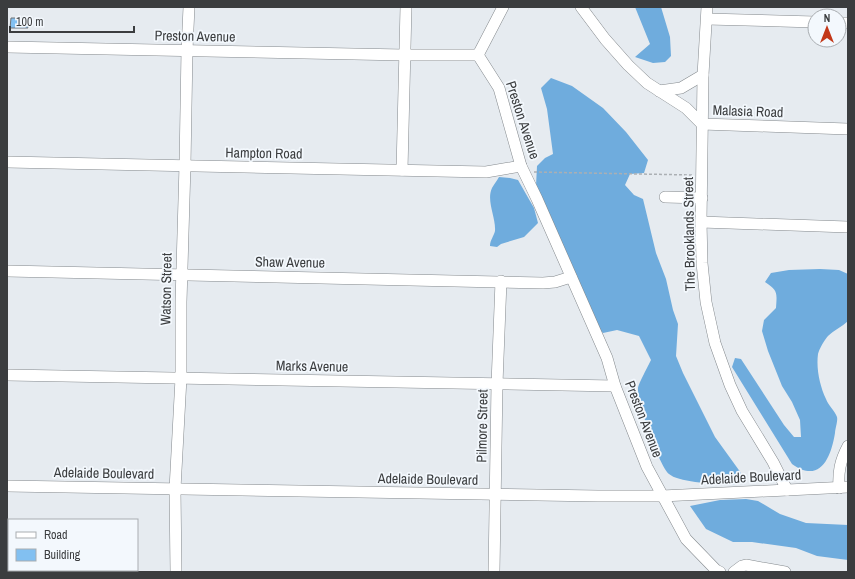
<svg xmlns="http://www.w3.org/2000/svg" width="855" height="579" font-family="'Archivo Narrow',sans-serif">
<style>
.forest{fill:#6facdd}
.building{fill:#82c0f1;stroke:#6e7377}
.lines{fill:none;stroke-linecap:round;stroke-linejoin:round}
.minor-casing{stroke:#84898d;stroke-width:12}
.path{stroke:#abafb3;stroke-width:1.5;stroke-dasharray:3 2;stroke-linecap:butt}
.minor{stroke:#fff;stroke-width:11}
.labels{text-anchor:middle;stroke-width:3.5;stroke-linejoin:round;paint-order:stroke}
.street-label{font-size:14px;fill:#3b3d3f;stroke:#f3f8fd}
</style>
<rect width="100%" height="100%" fill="#e6ebf0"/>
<g class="forest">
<polygon points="635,7 661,7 670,37 671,56 665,62 653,63 635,57 650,44"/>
<path d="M551,78L572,86L603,108L626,132L648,160L644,173L630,174L625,185L634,195L643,199L656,253L666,279L673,310L678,324L676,356L683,373L715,437L741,473L737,484C723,485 679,483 669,474C659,465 637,401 638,388C639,383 648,366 651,360L639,336L617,330L603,333L596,326L536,186L537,166L545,158L553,154L547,109L541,88Z"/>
<path d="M499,177L510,178L518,180L534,208L538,223L524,237L501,244L497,247L490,246C490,240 494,236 495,231C496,217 486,201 492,188C494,184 497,181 499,177Z"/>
<path d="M820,269L839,270L848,274V321C842,327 834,330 828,336C825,339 819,349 818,354C816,369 820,386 826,399C828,405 835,411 837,417C838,421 835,429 835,433C831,458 820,484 792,464L732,367L735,358L741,359L784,425L794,437H801L800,420L792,402L782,386L768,351L762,331L764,320L776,308C777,292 778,291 765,282L771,273L789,270Z"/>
<polygon points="746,499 758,501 780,514 806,523 848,525 848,560 817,556 796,548 752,542 733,542 706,529 690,506 720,500"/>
</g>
<polygon class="building" points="11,18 28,18 28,28 10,28"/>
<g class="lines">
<g class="minor-casing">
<g id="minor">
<polyline points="581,7 605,39 628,65 647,83 686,108 702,124 848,129"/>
<polyline points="707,7 703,75 701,222 702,263 706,302 715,343 730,385 742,411 773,462 787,490"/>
<polyline points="707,19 815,22"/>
<polyline points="839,23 848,23"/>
<polyline points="7,47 404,55 478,55"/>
<polyline points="478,55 499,88 521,166 537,199 607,358 615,386 647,467 686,539 716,570 720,572"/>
<polyline points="478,55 503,7"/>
<polyline points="659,91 681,88 703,75"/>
<polyline points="7,162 486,172 521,166"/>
<polyline points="402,170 406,7"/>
<polyline points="665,197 702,198"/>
<polyline points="701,222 848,227"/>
<polyline points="7,271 543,283 555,282 571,277"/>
<polyline points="7,375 615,386"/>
<polyline points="7,486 598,496 662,496 848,487"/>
<path d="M839,488C838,472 840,461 848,446"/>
<polyline points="176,572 175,489 181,378 181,302 185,165 187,50 189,7"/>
<polyline points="494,572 497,384 501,281"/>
<polyline points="734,572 742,566 746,565 785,572"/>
</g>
</g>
<polyline class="path" points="534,172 692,175"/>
<use href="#minor" class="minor"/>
</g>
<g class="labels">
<g class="street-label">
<text transform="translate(195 36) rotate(1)" y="5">Preston Avenue</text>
<text transform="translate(748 111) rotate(2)" y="5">Malasia Road</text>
<text transform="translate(523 120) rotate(72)" y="5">Preston Avenue</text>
<text transform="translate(264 153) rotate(1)" y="5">Hampton Road</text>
<text transform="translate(689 234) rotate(-91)" y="5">The Brooklands Street</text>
<text transform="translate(290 262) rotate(1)" y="5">Shaw Avenue</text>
<text transform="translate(166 289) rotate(-89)" y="5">Watson Street</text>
<text transform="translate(312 366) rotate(1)" y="5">Marks Avenue</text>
<text transform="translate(644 419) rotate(69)" y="5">Preston Avenue</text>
<text transform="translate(482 426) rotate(-89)" y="5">Pilmore Street</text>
<text transform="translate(104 473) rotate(1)" y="5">Adelaide Boulevard</text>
<text transform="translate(751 477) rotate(-3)" y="5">Adelaide Boulevard</text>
<text transform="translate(428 479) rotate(1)" y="5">Adelaide Boulevard</text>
</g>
</g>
<rect width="855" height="579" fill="none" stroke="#3b3d3f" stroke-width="16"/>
<rect x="8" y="519" width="130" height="52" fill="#f3f8fd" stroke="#a9adb1"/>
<rect x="16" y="532" width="20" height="6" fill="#ffffff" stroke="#a9adb1"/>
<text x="44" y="539" font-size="12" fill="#3b3d3f">Road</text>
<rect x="16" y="549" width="20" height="12" fill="#82c0f1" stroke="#a9adb1"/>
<text x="44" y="559" font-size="12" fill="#3b3d3f">Building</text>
<g transform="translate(827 28)"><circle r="19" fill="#f3f8fd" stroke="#a9adb1"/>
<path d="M0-3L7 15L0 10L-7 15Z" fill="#c33819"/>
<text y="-6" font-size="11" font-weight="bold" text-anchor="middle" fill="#3b3d3f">N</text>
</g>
<path d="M10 26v6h124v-6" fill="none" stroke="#3b3d3f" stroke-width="2"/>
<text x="16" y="26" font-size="12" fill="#3b3d3f" stroke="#f3f8fd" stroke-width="3" paint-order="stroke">100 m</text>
</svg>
